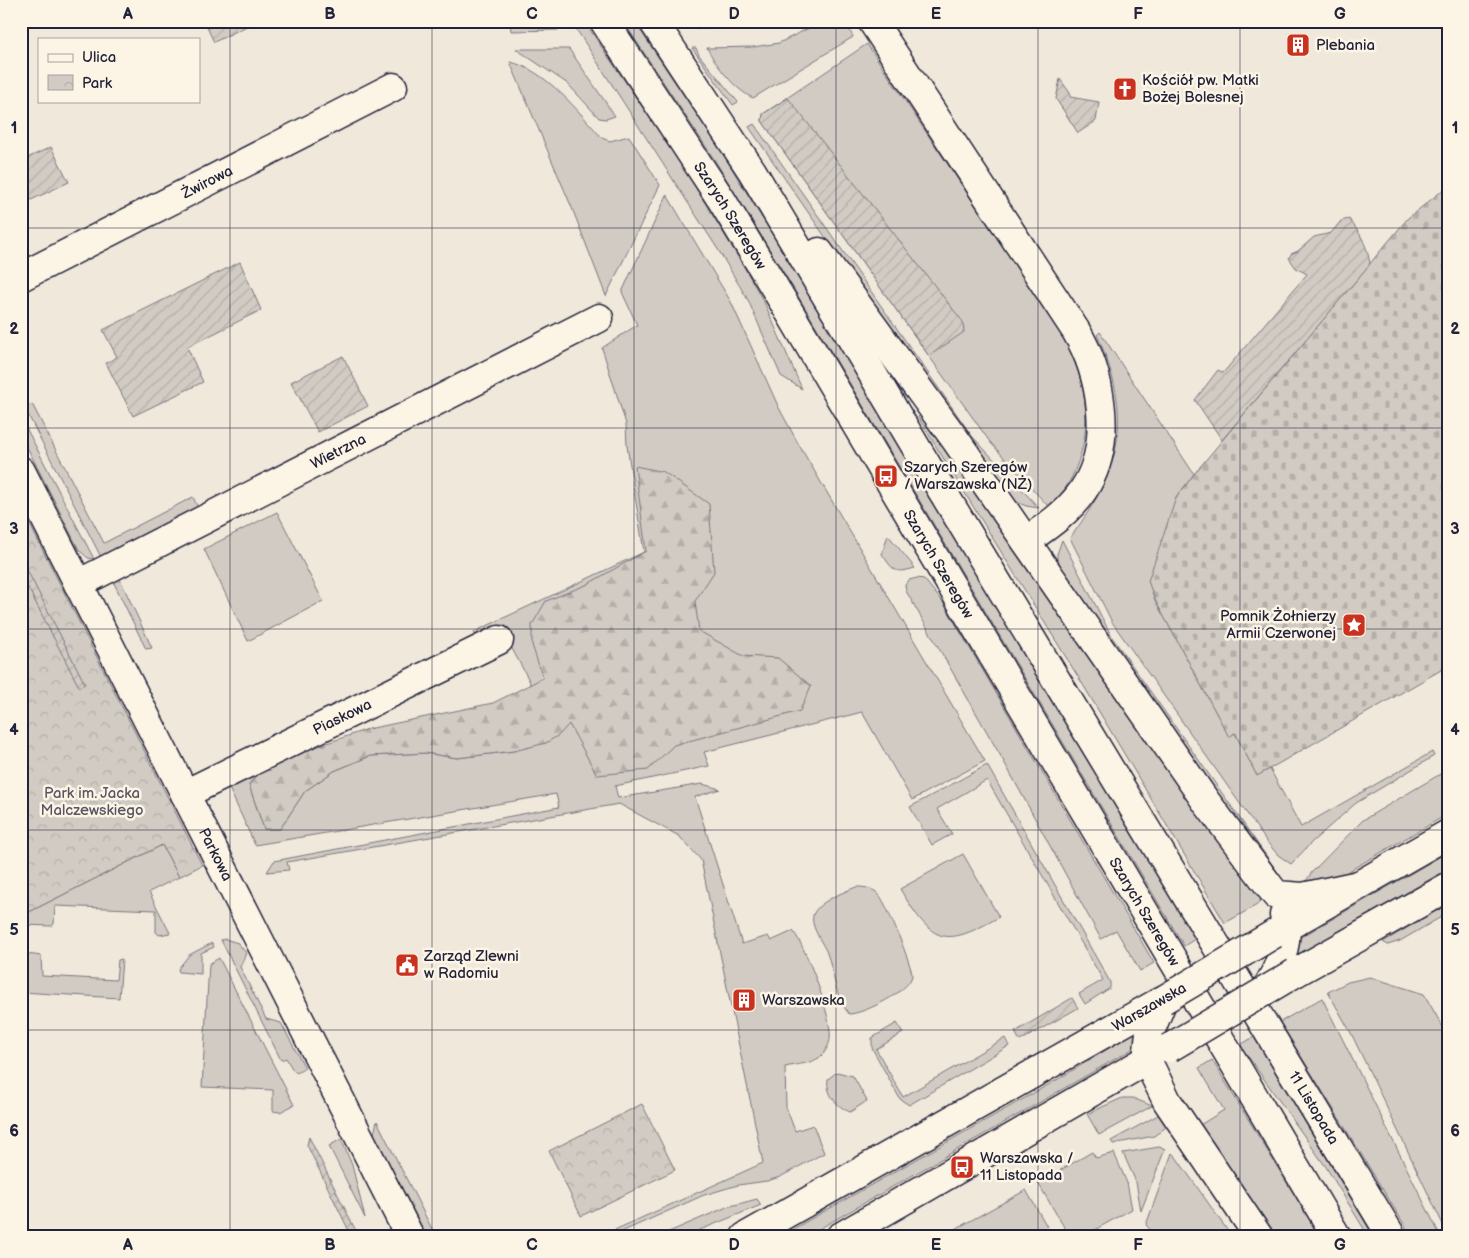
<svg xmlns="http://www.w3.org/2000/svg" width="1469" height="1258" font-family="'Balsamiq Sans',sans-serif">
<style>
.grass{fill:#d1cbc3;stroke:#7a767f}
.forest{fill:url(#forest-firs);stroke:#7a767f}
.cemetery{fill:url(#cemetery-stones);stroke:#7a767f}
.park{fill:url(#park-crowns);stroke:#7a767f}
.garden{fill:url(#garden-furrows);stroke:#7a767f}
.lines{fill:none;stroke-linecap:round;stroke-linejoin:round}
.minor-casing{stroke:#22223b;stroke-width:31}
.major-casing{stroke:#22223b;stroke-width:31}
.minor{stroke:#fcf5e5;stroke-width:28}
.major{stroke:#fcf5e5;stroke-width:28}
.major-bridge-casing{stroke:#22223b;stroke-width:31;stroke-linecap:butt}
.major-bridge{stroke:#fcf5e5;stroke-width:28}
.grid{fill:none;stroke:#22223b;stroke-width:1;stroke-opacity:0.55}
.labels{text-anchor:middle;stroke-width:5;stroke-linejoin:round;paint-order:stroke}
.poi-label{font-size:15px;fill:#22223b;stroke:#fcf5e5;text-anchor:start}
.street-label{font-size:15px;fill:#22223b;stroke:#fcf5e5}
.park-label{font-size:15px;fill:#575564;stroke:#fcf5e5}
.neatline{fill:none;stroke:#22223b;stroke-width:2}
.grid-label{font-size:16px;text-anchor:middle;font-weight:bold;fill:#22223b}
</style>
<defs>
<pattern id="forest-firs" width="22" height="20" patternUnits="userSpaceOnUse" patternTransform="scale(1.25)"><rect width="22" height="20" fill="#d1cbc3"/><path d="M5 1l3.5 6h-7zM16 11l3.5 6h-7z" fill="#b3aea8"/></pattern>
<pattern id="cemetery-stones" width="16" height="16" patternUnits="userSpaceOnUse" patternTransform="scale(1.25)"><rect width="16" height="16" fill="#d1cbc3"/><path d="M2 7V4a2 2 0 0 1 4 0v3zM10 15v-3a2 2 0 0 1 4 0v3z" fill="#b3aea8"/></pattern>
<pattern id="park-crowns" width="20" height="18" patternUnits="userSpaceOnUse" patternTransform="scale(1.25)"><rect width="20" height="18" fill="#d1cbc3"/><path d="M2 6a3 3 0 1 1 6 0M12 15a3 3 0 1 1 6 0" fill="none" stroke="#b3aea8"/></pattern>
<pattern id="garden-furrows" width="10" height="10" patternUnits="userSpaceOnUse" patternTransform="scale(1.25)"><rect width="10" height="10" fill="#d1cbc3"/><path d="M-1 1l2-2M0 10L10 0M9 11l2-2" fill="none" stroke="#b3aea8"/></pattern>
</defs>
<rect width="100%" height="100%" fill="#efe8db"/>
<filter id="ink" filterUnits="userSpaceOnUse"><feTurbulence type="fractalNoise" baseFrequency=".02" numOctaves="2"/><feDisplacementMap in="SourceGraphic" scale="10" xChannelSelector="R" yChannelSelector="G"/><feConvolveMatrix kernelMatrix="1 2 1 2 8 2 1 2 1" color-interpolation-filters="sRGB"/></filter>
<g filter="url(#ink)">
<g class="grass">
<polygon points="510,21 552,21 558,30 511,31"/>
<polygon points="571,21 584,21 683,167 743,265 765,304 802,389 781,376 748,300 719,251"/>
<polygon points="623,21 634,21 723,154 811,298 1195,939 1184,946 792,286 714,159"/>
<polygon points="694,21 780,21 762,27 697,28"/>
<path d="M823,21H845L853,37L753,98C735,90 716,65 707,48L753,47L779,43Z"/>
<path d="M867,44L1063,336C1085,379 1095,423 1075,470C1069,484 1061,498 1047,505L990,442L762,121L763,114Z"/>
<polygon points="692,48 696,48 699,55 738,102 733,105"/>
<polygon points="516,49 569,49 615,116 606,119 599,118 568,84"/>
<path d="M510,62C545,69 579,112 602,138L610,141L629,136L660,185L606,296L572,208Z"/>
<polygon points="754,124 972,436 1039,508 1026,506 1012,500 964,437 749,127"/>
<path d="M667,195L731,302L779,408L799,445L985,761L912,800L862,712L704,752L709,766L615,786L618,798L702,784L720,789L695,797L742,944L768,936L771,941L793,931C806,947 833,1019 830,1039C830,1043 826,1050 824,1053C816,1064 797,1064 785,1067L786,1107L795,1131L813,1125L824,1153L780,1177L767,1181L738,1185L704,1195L610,1237H599L763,1163L701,860L679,836L619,804L287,862L289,870L267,872L274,861L559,807L556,794L255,845L228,786L257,773L249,785L264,829H280L305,791L334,771L370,756L425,753L457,758L514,751L530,682L503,632L478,639L474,632L644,552L627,446L626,424L602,348L637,325L622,292Z"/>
<path d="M1100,332L1194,474L1176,498L1155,600L1229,736L1235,733L1257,775L1270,769L1301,827L1432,752L1434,756L1356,803L1312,842L1291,864L1278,855L1267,842L1112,622L1070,538C1122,468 1134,417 1097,335Z"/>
<polygon points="32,404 104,543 193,497 200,512 101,557 24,407"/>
<polygon points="920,415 1262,898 1257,905 1225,923 1085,688 918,417"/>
<polygon points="21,418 94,559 88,558 79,550 21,435"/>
<polygon points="277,512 323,601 248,641 204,549"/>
<path d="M888,535L915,568C894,574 894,571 882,554Z"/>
<polygon points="1062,540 1112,637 1279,874 1232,817 1057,563 1057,554"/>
<polygon points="118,575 152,648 146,649 112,579"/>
<polygon points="917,578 924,579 944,604 1154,963 1140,971 1116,930 1101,939 1003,760 906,591 905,585 909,580"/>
<polygon points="987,765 1110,982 1110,988 1085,1004 1079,994 1103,980 987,780 937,809 952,834 932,845 910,807"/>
<polygon points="1442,773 1448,785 1448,814 1335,879 1304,884 1312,872 1363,820"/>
<polygon points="162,845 179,877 149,892 170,933 159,935 156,932 156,910 55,906 54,924 52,926 21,925 21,916"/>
<polygon points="1448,852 1448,869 1290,959 1289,944"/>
<path d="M963,854L999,917C943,949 933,943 900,889Z"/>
<path d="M856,887C865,887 874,888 880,896C887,905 912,966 912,975C911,991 863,1014 849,1014C835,998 834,972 827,953C823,943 808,924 814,913C820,901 844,892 856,887Z"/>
<polygon points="1448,904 1448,913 1400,941 1388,945 1383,942"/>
<polygon points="225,939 238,943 246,953 240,967 266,1019 281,1023 305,1068 297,1073 293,1070 286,1058 281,1060 221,940"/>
<polygon points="212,943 214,947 201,953 201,974 179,972 178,969 189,955"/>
<polygon points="21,953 41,956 42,976 116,980 118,960 122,959 119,998 21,992"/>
<polygon points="219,958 294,1105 280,1112 273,1111 273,1090 202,1087 209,964"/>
<polygon points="1370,977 1424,994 1448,1036 1448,1235 1351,1033 1328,992 1348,982"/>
<polygon points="1322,998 1441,1237 1412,1237 1280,1022"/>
<polygon points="897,1023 903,1033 876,1049 903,1097 1005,1038 1009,1046 909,1105 900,1099 872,1048 872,1038"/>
<polygon points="1134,1033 1139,1033 1143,1043 805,1237 779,1237 1055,1081"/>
<polygon points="1254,1037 1374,1237 1369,1237 1326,1167 1240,1045"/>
<polygon points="1212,1060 1320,1237 1277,1237 1200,1125 1224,1110 1199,1068"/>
<path d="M837,1072L853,1076L867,1101L850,1112C836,1106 826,1094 828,1079Z"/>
<polygon points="1122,1098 1133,1098 1152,1106 1099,1135 1087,1114"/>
<polygon points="1160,1114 1169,1125 1154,1136 1113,1144 1111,1141"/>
<polygon points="377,1121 436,1237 427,1237 374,1134"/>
<polygon points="341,1139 352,1165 365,1218 329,1146"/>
<polygon points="1159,1147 1165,1149 1141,1211 1136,1182 1123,1153"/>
<polygon points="1092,1152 1096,1158 1114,1153 1127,1183 1132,1209 1082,1237 1070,1237 1038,1183"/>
<polygon points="1172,1153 1176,1157 1232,1237 1157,1237 1146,1225"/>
<polygon points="1026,1190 1053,1237 941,1237"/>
<polygon points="757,1199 761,1205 683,1237 657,1237 727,1207"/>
</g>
<polygon class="forest" points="635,466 664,472 709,504 714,572 695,601 699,631 743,656 778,658 811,686 800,711 674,745 648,770 597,775 569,724 559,735 546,743 514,751 457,758 425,753 370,756 334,771 305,791 280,829 264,829 249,785 257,773 304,751 368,729 493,703 543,678 532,645 532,625 546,601 586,585 646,551"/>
<polygon class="cemetery" points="1448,186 1448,666 1257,776 1235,733 1229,737 1155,600 1148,581 1176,498 1194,474 1408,218"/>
<g class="park">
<polygon points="21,507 202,865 179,877 162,845 21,916"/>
<polygon points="642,1104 675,1170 581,1216 549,1151"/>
</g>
<g class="garden">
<polygon points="204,21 255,21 255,22 214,42"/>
<polygon points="1060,79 1070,93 1070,97 1099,102 1096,121 1078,133 1056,99"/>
<polygon points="788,98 963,322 964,332 929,356 762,121 763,114"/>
<polygon points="51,147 69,182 31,200 21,178 21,161"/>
<path d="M1349,219C1361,234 1367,245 1370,264L1222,440L1195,400L1218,370L1223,373L1307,274L1296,268L1289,258L1291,254L1298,251L1314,237L1331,233L1341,221Z"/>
<polygon points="240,262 261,310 187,347 203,382 133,416 106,363 117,357 103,330"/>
<polygon points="343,356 368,406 318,432 291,382"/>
<polygon points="21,558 85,684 79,687 21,574"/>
<polygon points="1072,998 1078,1008 1020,1041 1015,1032"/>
<polygon points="309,1137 359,1237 352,1237 307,1145"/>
</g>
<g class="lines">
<g class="minor-casing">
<g id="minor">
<path d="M872,21L1076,331C1101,373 1113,439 1087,484C1073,509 1048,526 1026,541"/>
<path id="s1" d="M21,277L393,87"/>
<path id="s2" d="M21,471L410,1237"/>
<path id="s3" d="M78,584L599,318"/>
<path id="s4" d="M185,794L499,640"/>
<polyline points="745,1237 1163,1000"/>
<polyline points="840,1237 1147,1060"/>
</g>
</g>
<g class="major-casing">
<g id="major">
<path id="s5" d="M604,21L721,199L790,313L1337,1237"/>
<path id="s6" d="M653,21L752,171L929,469L1392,1237"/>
<polyline points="819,252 955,439 1207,803 1276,895 1303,897 1359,885"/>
<polyline points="1274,934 1448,834"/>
<polyline points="1295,973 1448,887"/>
<path d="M1263,993C1279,971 1290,942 1284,915"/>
<polyline points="1163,1000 1150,1032 1147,1060 1167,1101 1259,1237"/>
</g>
</g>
<use href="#minor" class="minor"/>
<use href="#major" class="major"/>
<g class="major-bridge-casing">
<g id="major-bridge">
<polyline points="1163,1000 1274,934"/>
<polyline points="1169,1048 1295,973"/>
</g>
</g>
<use href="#major-bridge" class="major-bridge"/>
</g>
</g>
<path class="grid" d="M230,21V1237M432,21V1237M634,21V1237M836,21V1237M1038,21V1237M1240,21V1237M21,228H1448M21,428H1448M21,629H1448M21,830H1448M21,1030H1448"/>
<defs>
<g id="building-square" transform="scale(1.25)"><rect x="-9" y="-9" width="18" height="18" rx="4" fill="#c8321e" stroke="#fcf5e5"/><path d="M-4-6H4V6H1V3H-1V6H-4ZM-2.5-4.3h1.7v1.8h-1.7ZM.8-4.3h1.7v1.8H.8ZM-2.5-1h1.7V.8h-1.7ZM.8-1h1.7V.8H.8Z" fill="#fff"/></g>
<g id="church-square" transform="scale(1.25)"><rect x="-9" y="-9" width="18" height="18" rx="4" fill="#c8321e" stroke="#fcf5e5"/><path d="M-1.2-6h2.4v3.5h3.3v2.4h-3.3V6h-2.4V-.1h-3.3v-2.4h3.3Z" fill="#fff"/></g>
<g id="bus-square" transform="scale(1.25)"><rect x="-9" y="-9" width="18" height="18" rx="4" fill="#c8321e" stroke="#fcf5e5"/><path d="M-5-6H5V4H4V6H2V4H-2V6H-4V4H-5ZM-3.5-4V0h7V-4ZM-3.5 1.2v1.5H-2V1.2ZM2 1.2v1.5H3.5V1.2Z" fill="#fff"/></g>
<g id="sight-square" transform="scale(1.25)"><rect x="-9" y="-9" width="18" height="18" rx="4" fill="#c8321e" stroke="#fcf5e5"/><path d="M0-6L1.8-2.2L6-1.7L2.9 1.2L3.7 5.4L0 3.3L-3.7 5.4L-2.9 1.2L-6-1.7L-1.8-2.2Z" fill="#fff"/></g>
<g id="civic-square" transform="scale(1.25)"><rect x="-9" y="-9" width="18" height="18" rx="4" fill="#c8321e" stroke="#fcf5e5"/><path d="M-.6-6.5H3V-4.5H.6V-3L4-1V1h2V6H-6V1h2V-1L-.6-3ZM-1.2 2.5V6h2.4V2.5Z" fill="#fff"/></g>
</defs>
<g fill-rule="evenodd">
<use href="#building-square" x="1298" y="45"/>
<use href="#church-square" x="1125" y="89"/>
<use href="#bus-square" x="886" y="476"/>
<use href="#sight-square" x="1354" y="625"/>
<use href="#civic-square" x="407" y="965"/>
<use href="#building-square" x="744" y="1000"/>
<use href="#bus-square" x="962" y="1167"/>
</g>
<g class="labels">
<g class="poi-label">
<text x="1316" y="50">Plebania</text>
<text x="1142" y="85">Kościół pw. Matki<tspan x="1142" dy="17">Bożej Bolesnej</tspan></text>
<text x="904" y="472">Szarych Szeregów<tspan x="904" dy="17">/ Warszawska (NŻ)</tspan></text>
<text x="1336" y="621" text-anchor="end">Pomnik Żołnierzy<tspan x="1336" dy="17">Armii Czerwonej</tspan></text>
<text x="424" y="961">Zarząd Zlewni<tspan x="424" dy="17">w Radomiu</tspan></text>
<text x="762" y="1005">Warszawska</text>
<text x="980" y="1163">Warszawska /<tspan x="980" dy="17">11 Listopada</tspan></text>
</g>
<g class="street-label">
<text dy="5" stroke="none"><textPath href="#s1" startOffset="209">Żwirowa</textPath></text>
<text dy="5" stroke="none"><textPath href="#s5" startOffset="232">Szarych Szeregów</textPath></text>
<text dy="5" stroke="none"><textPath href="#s3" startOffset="292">Wietrzna</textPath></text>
<text dy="5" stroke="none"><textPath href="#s5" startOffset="638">Szarych Szeregów</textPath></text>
<text dy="5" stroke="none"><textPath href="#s4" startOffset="175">Piaskowa</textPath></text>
<text dy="5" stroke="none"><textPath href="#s2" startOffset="430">Parkowa</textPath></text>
<text dy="5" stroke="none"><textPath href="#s5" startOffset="1042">Szarych Szeregów</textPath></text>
<text transform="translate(1149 1007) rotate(-30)" y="5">Warszawska</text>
<text dy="5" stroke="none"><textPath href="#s6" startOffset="1272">11 Listopada</textPath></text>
</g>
<g class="park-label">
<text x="92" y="798">Park im. Jacka<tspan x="92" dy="17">Malczewskiego</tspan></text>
</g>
</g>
<rect width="1469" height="1258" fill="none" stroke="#fcf5e5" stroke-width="55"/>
<rect x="38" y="38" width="162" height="65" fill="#fcf5e5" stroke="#a5a1a1"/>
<rect x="48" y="54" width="25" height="8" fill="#fcf5e5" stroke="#a5a1a1"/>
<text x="82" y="62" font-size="15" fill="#22223b">Ulica</text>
<rect x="48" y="75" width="25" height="15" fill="url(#park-crowns)" stroke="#a5a1a1"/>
<text x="82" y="88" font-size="15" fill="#22223b">Park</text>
<rect x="28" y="28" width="1414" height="1202" class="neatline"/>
<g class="grid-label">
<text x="128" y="19">A</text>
<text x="330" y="19">B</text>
<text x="532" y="19">C</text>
<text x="734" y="19">D</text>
<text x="936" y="19">E</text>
<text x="1138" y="19">F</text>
<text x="1340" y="19">G</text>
<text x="14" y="133">1</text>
<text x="1455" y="133">1</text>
<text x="14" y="334">2</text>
<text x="1455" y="334">2</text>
<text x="14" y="534">3</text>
<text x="1455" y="534">3</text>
<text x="14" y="735">4</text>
<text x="1455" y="735">4</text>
<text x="14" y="935">5</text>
<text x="1455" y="935">5</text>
<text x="14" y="1136">6</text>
<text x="1455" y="1136">6</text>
<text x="128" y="1250">A</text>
<text x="330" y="1250">B</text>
<text x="532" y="1250">C</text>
<text x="734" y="1250">D</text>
<text x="936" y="1250">E</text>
<text x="1138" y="1250">F</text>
<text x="1340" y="1250">G</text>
</g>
</svg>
